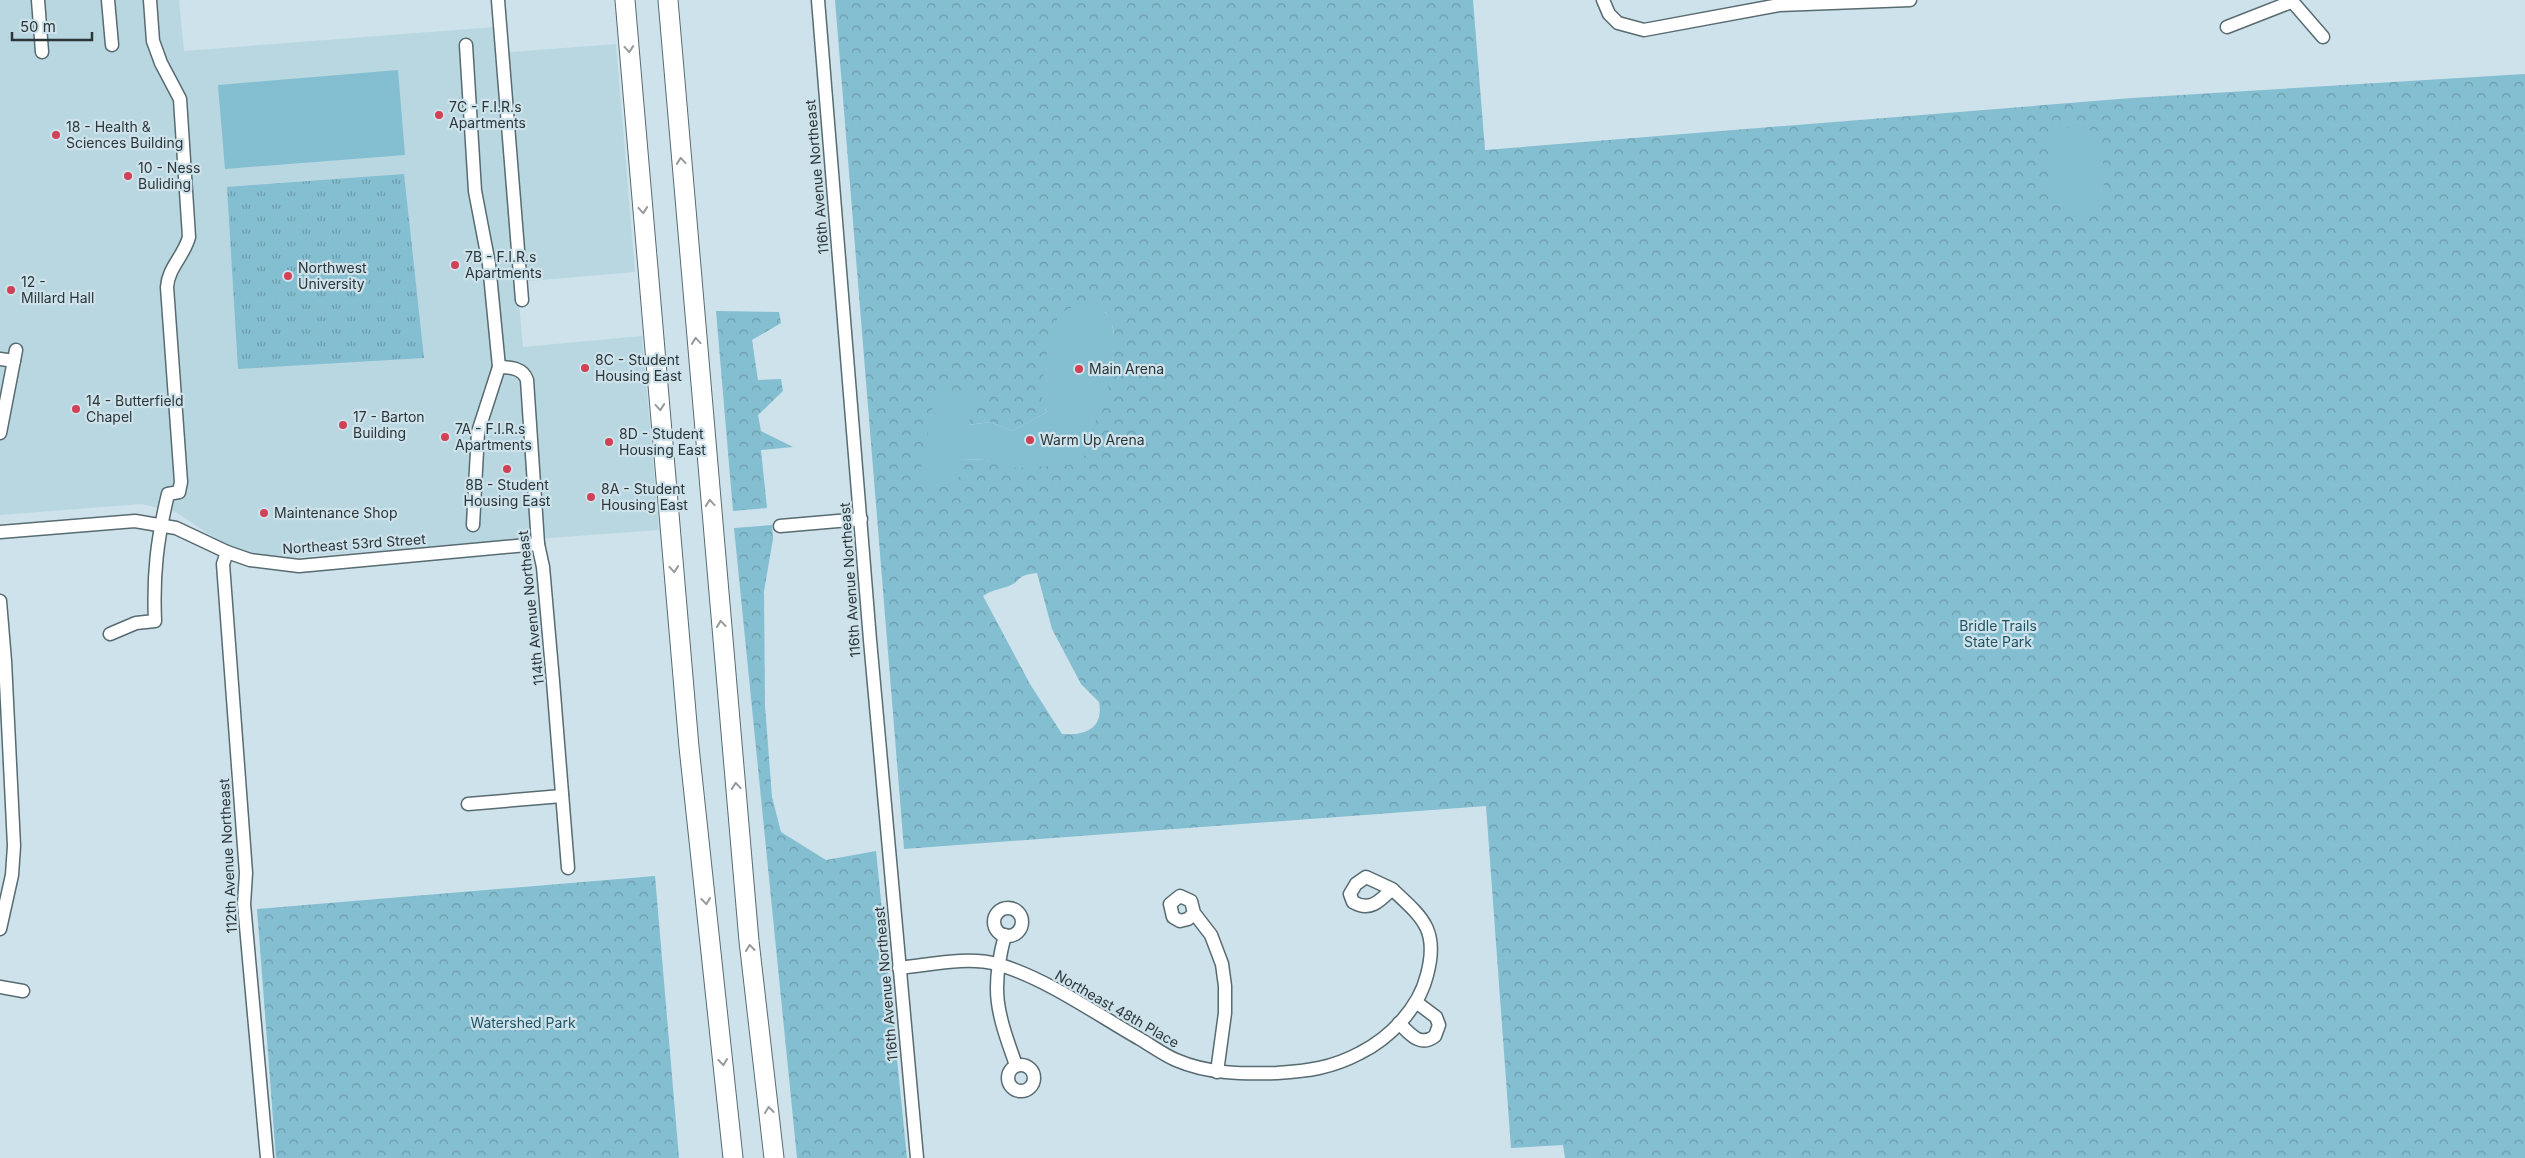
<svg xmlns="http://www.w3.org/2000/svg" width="2525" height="1158" font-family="Inter,sans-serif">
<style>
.built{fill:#b9d7e1}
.grass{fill:url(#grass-tufts)}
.forest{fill:url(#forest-crowns);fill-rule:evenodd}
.pitch{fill:#84bed1}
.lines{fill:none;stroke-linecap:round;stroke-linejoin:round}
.minor-casing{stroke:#586b71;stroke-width:15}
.highway-casing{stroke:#586b71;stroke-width:21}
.minor{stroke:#fff;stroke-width:12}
.highway{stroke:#fff;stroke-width:19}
.oneway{stroke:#969a9c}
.poi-dot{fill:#d14054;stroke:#cde2ea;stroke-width:2}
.labels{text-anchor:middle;stroke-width:4.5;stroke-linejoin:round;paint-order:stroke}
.poi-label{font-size:14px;fill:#2c3538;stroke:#cde2ea;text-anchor:start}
.street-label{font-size:14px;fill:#2c3538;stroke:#cde2ea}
.park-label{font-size:14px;fill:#1e5363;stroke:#cde2ea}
</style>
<defs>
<pattern id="grass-tufts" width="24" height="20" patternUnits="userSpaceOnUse" patternTransform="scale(1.25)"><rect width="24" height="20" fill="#84bed1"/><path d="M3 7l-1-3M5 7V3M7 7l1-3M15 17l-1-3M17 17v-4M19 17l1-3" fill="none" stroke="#6c9bab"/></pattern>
<pattern id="forest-crowns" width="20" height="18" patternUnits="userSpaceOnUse" patternTransform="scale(1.25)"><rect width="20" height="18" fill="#84bed1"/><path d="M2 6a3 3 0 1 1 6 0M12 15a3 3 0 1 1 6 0" fill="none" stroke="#6c9bab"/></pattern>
</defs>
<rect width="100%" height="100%" fill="#cde2ea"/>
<polygon class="built" points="0,0 179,0 184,51 495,27 498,53 616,44 635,272 517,282 523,347 642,336 659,530 263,559 255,558 207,533 176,512 142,504 0,515"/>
<polygon class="grass" points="404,174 424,358 238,369 227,187"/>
<g class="forest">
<path d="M835,0H1473L1485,150L2132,98L2525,74V1158H1565L1563,1145L1511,1148L1486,806L904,849ZM1105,312C1127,333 1103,393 1096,419L1000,463L986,460L962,459L968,425L990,422L1012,431L1047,412L1045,409ZM1037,573L1052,629L1081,684L1099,702C1104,728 1085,736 1062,734L1030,684L983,596C992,590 1000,589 1009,586C1023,580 1016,575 1037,573Z"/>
<polygon points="716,311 779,312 781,323 752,340 758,380 781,379 783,391 758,415 761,431 793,447 761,450 767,508 733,511"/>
<polygon points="772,525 773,539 764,591 765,706 772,797 781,832 826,860 876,851 907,1158 797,1158 734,528"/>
<polygon points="655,876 679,1158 276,1158 257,909"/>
</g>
<g class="pitch">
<polygon points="398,70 405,155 225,169 218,85"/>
<path d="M2080,125C2088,129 2097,132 2100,142C2103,150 2106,192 2102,199C2092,216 2064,216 2053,200C2049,193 2050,181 2050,173C2047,145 2046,128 2080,125Z"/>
<path d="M1088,305L1097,307L1111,317L1115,342L1106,402L1096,419L1093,445L1078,464L1016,468L986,460L962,459L957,487L919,480L936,389L974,395L969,425L990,422L1012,431L1047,412C1044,407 1042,401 1042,394C1043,377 1048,328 1060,315C1067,307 1077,306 1088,305Z"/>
</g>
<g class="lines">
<g class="minor-casing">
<g id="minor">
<polyline points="38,0 42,52"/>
<polyline points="108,0 112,45"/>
<polyline points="498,0 522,300"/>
<polyline points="818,0 870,640 917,1158"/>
<polyline points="1603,0 1609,14 1618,23 1644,30 1779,5 1910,0"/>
<polyline points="2291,0 2323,37"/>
<polyline points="2227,27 2291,2"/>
<polyline points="466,45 475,191 489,264 499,367 478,432 473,525"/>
<polyline points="0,359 14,361"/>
<path d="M499,367C510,367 523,368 527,380L538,544L543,567L553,681L568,868"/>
<polyline points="0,433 16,350"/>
<polyline points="780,526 861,519"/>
<polyline points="0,532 135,521 176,528 227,552 250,560 299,566 538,544"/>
<polyline points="227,552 223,564 246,873 244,904 267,1158"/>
<polyline points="0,601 5,661 14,846 12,875 0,929"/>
<path d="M110,634L136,623L155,621C153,574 157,540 168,494L179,492L181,482L167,287C168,268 184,256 189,237L180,99L161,63L153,41L150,0"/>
<polyline points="468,804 562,796"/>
<circle cx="1008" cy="922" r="14"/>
<polyline points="1194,913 1188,919 1180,921 1173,917 1170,904 1180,896 1191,901 1194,913 1211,935 1222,964 1225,986 1225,1013 1217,1072"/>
<path d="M1005,935C990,991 997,1012 1016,1065"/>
<path d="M899,968C930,965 966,956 997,964C1046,978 1096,1014 1140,1039C1152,1046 1164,1055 1176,1060C1208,1074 1243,1074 1277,1073C1308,1071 1332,1068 1360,1053C1390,1038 1419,1008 1427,975C1439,930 1423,918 1392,889C1380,901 1370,912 1353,902L1350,894L1356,884L1366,877L1392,889"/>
<polyline points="0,987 23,991"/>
<path d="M1399,1023C1409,1033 1420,1048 1435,1036L1439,1025L1436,1017L1416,1002"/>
<circle cx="1021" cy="1078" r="13"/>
</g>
</g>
<g class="highway-casing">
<g id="highway">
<polyline points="625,0 689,747 733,1158"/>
<polyline points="668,0 749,941 774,1158"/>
</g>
</g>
<use href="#minor" class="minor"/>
<use href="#highway" class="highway"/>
</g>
<defs><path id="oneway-chevron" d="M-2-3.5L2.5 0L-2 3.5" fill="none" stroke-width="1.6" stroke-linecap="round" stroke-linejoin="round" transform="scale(1.25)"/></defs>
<g class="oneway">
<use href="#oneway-chevron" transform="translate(629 49) rotate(85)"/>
<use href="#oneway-chevron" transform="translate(681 161) rotate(-95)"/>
<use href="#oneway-chevron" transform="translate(643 210) rotate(85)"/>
<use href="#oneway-chevron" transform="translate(696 341) rotate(-95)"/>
<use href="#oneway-chevron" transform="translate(660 407) rotate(85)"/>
<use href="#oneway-chevron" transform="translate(710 503) rotate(-95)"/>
<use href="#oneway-chevron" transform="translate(674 569) rotate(85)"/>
<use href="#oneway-chevron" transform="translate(721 624) rotate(-96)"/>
<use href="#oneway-chevron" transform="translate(736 786) rotate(-95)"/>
<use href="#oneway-chevron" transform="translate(706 901) rotate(84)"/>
<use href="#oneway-chevron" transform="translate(750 948) rotate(-97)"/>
<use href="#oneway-chevron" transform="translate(723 1062) rotate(84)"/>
<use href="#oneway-chevron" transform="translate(769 1110) rotate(-97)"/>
</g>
<g class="poi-dot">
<circle cx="439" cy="115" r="5"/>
<circle cx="56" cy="135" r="5"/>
<circle cx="128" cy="176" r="5"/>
<circle cx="455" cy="265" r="5"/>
<circle cx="288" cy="276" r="5"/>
<circle cx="11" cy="290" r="5"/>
<circle cx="585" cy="368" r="5"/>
<circle cx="1079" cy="369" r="5"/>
<circle cx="76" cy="409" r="5"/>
<circle cx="343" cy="425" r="5"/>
<circle cx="445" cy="437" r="5"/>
<circle cx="1030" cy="440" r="5"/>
<circle cx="609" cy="442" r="5"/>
<circle cx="507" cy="469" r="5"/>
<circle cx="591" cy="497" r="5"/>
<circle cx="264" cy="513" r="5"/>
</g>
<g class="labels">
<g class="poi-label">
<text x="449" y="112">7C - F.I.R.s<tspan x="449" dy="16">Apartments</tspan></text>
<text x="66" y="132">18 - Health &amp;<tspan x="66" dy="16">Sciences Building</tspan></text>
<text x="138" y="173">10 - Ness<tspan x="138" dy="16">Buliding</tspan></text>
<text x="465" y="262">7B - F.I.R.s<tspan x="465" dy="16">Apartments</tspan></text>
<text x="298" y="273">Northwest<tspan x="298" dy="16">University</tspan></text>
<text x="21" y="287">12 -<tspan x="21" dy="16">Millard Hall</tspan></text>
<text x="595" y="365">8C - Student<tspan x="595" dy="16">Housing East</tspan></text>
<text x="1089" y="374">Main Arena</text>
<text x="86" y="406">14 - Butterfield<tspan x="86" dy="16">Chapel</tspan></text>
<text x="353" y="422">17 - Barton<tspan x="353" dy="16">Building</tspan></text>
<text x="455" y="434">7A - F.I.R.s<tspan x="455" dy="16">Apartments</tspan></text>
<text x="619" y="439">8D - Student<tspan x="619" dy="16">Housing East</tspan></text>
<text x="1040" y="445">Warm Up Arena</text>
<text x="507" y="490" text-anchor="middle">8B - Student<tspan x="507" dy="16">Housing East</tspan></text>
<text x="601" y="494">8A - Student<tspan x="601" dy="16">Housing East</tspan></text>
<text x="274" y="518">Maintenance Shop</text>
</g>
<g class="street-label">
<text transform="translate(817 177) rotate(-95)" y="5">116th Avenue Northeast</text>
<text transform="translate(354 544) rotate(-4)" y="5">Northeast 53rd Street</text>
<text transform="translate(850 580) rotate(-94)" y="5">116th Avenue Northeast</text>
<text transform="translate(531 608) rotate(-96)" y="5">114th Avenue Northeast</text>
<text transform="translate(228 856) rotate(-93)" y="5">112th Avenue Northeast</text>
<text transform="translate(886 984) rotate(-95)" y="5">116th Avenue Northeast</text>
<text transform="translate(1117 1009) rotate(30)" y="5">Northeast 48th Place</text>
</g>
<g class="park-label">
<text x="1998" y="631">Bridle Trails<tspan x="1998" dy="16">State Park</tspan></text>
<text x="523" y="1028">Watershed Park</text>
</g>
</g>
<path d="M12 32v8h80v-8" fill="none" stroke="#2c3538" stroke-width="2.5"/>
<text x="20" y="32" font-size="15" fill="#2c3538" stroke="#cde2ea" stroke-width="4" paint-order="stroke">50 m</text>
</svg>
